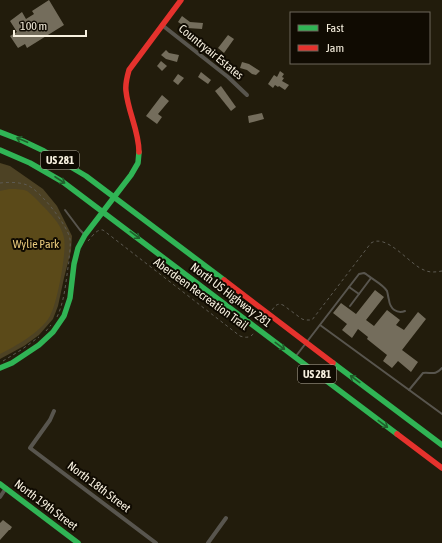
<svg xmlns="http://www.w3.org/2000/svg" width="442" height="543" font-family="'Asap Condensed',sans-serif">
<style>
.green{fill:#4d4224}
.water{fill:#5b4a19}
.building{fill:#746d5c}
.lines{fill:none;stroke-linecap:round;stroke-linejoin:round}
.path{stroke:#5d5a52;stroke-width:1;stroke-dasharray:3 3;stroke-linecap:butt}
.lane{stroke:#58554e;stroke-width:2}
.street{stroke:#58554e;stroke-width:4}
.fast{stroke:#30b455;stroke-width:5.5}
.jam{stroke:#e5322d;stroke-width:5.5}
.oneway{stroke:#20602c}
.labels{text-anchor:middle;stroke-width:4;stroke-linejoin:round;paint-order:stroke}
.shield{fill:#100b02;stroke:#b2ab9d;stroke-width:1}
.shield-label{font-size:11px;font-weight:bold;fill:#f7f0df}
.street-label{font-size:12px;fill:#f7f0df;stroke:#100b02}
.park-label{font-size:12px;fill:#e9ca7c;stroke:#100b02}
</style>
<rect width="100%" height="100%" fill="#221c0c"/>
<polygon class="green" points="0,163 10,166 43,189 57,206 72,236 71,251 64,278 58,306 53,319 39,335 24,346 0,359"/>
<path class="water" d="M9,189C14,189 22,189 27,191C32,194 53,216 57,222C60,226 63,233 64,238C67,252 57,304 50,316C41,332 16,346 0,354V191Z"/>
<g class="building">
<polygon points="49,0 64,25 27,48 25,44 18,48 10,36 17,32 10,21 22,12 26,19 34,14 32,11"/>
<polygon points="182,16 190,22 203,23 202,29 187,28 178,22"/>
<polygon points="228,35 234,39 224,53 218,48"/>
<polygon points="166,50 169,53 179,55 177,62 166,59 161,55"/>
<polygon points="161,61 167,66 162,71 157,66"/>
<polygon points="242,62 249,64 260,71 256,75 252,74 247,70 240,68"/>
<polygon points="280,71 284,74 282,77 284,78 282,81 289,85 285,90 279,86 278,87 275,85 273,88 268,84 274,75 277,77"/>
<polygon points="201,72 211,80 208,84 198,77"/>
<polygon points="178,74 184,78 178,85 173,81"/>
<polygon points="221,86 236,107 231,111 215,91"/>
<polygon points="162,95 169,101 158,114 162,117 157,124 146,116"/>
<polygon points="262,113 264,119 249,123 248,116"/>
<polygon points="375,290 384,297 366,320 374,326 387,310 400,320 396,325 404,330 418,312 426,319 402,350 418,362 411,372 398,361 392,368 383,361 387,355 367,339 368,337 358,329 352,338 342,330 347,324 333,313 341,303 356,314"/>
<polygon points="3,520 12,527 10,530 9,530 0,540 0,523"/>
</g>
<g class="lines">
<g class="path">
<path d="M0,183C9,182 19,182 27,185C40,190 68,226 70,239C71,246 69,254 69,261C66,279 65,300 57,317"/>
<path d="M88,241C92,237 96,229 103,230L240,336C246,338 250,338 254,333"/>
<path d="M272,310C276,305 277,303 283,305L302,319L305,320H312L371,243C387,233 410,265 424,270C430,273 436,272 442,271"/>
<polyline points="261,324 265,319"/>
<polyline points="46,331 51,325"/>
<polyline points="3,361 21,350 39,337"/>
</g>
<g class="lane">
<polyline points="65,210 80,230 84,234"/>
<polyline points="349,287 359,294"/>
<polyline points="350,306 371,278"/>
<polyline points="320,325 442,414"/>
<path d="M296,356L359,274L364,273L366,274C372,279 384,285 387,291C388,294 388,297 389,300C390,309 397,314 405,311"/>
<path d="M409,390L423,373C431,372 435,376 442,368"/>
</g>
<g class="street">
<polyline points="162,25 228,77 247,95"/>
<polyline points="54,411 50,420 30,448 156,543"/>
<polyline points="0,497 6,488"/>
<polyline points="208,543 226,518"/>
</g>
<g class="fast">
<polyline points="0,132 23,141 44,151 86,176 224,280"/>
<polyline points="0,150 30,163 63,182 397,434"/>
<polyline points="333,363 442,445"/>
<polyline points="0,368 12,363 39,345 53,332 64,316 70,298 74,264 78,248 85,235 131,175 138,163 139,152"/>
<polyline points="0,484 78,543"/>
</g>
<g class="jam">
<path d="M139,152C139,131 128,112 126,91C125,84 127,77 129,70L181,0"/>
<polyline points="224,280 333,363"/>
<polyline points="397,434 442,468"/>
</g>
</g>
<defs><path id="oneway-shaft" d="M-6 0H5M1.5-3L5.5 0L1.5 3" fill="none" stroke-width="1.6" stroke-linecap="round" stroke-linejoin="round"/></defs>
<g class="oneway">
<use href="#oneway-shaft" transform="translate(22 140) rotate(-157)"/>
<use href="#oneway-shaft" transform="translate(60 180) rotate(33)"/>
<use href="#oneway-shaft" transform="translate(135 235) rotate(37)"/>
<use href="#oneway-shaft" transform="translate(280 346) rotate(37)"/>
<use href="#oneway-shaft" transform="translate(355 379) rotate(-143)"/>
<use href="#oneway-shaft" transform="translate(383 424) rotate(37)"/>
</g>
<g class="labels">
<g class="shield">
<rect x="41" y="151" width="38" height="18" rx="3"/>
<rect x="298" y="365" width="38" height="18" rx="3"/>
</g>
<g class="shield-label">
<text x="60" y="164">US 281</text>
<text x="317" y="378">US 281</text>
</g>
<g class="street-label">
<text transform="translate(211 52) rotate(39)" y="4">Countryair Estates</text>
<text transform="translate(201 294) rotate(36)" y="4">Aberdeen Recreation Trail</text>
<text transform="translate(231 295) rotate(37)" y="4">North US Highway 281</text>
<text transform="translate(99 487) rotate(37)" y="4">North 18th Street</text>
<text transform="translate(46 505) rotate(37)" y="4">North 19th Street</text>
</g>
<g class="park-label">
<text x="36" y="248">Wylie Park</text>
</g>
</g>
<rect x="290" y="12" width="140" height="52" fill="#100b02" stroke="#6c675a"/>
<rect x="298" y="25" width="20" height="6" fill="#30b455" stroke="#6c675a"/>
<text x="326" y="32" font-size="12" fill="#f7f0df">Fast</text>
<rect x="298" y="45" width="20" height="6" fill="#e5322d" stroke="#6c675a"/>
<text x="326" y="52" font-size="12" fill="#f7f0df">Jam</text>
<path d="M14 30v6h72v-6" fill="none" stroke="#f7f0df" stroke-width="2"/>
<text x="20" y="30" font-size="12" fill="#f7f0df" stroke="#100b02" stroke-width="3" paint-order="stroke">100 m</text>
</svg>
